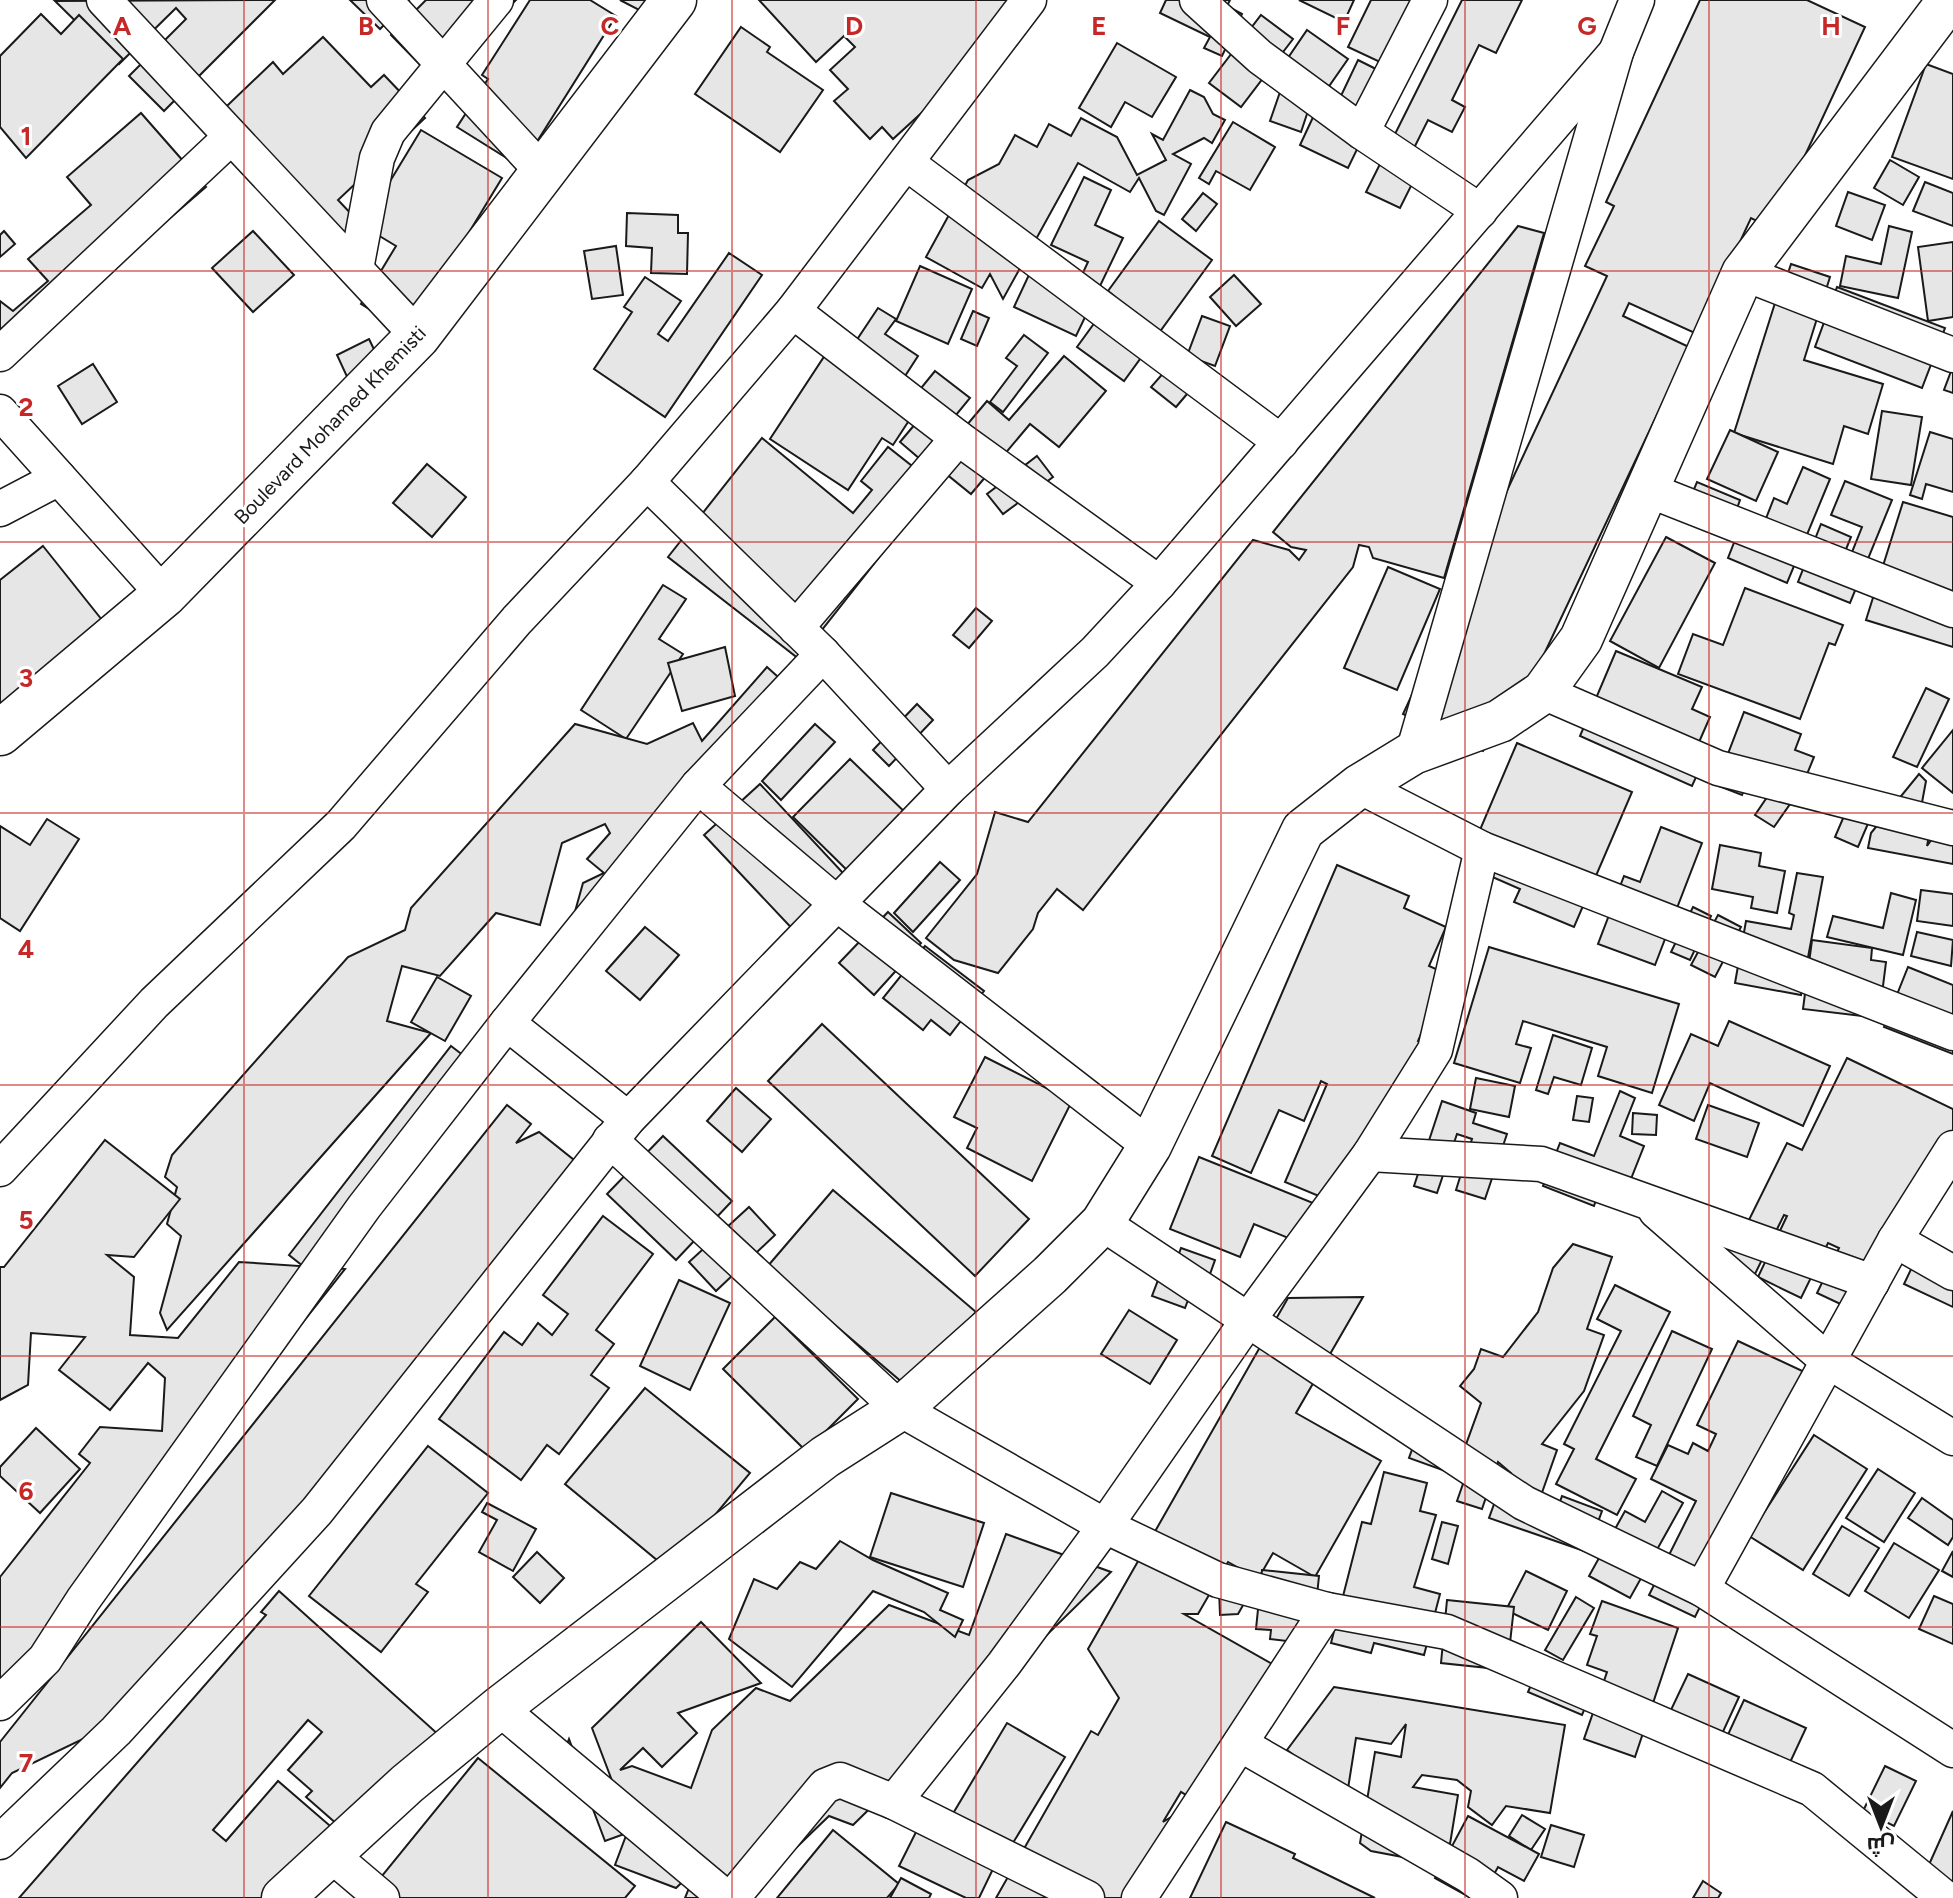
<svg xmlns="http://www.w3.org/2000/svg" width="1953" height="1898" font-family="Figtree,Cairo,sans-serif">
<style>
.building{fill:#e6e6e6;stroke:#1a1a1a;stroke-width:2}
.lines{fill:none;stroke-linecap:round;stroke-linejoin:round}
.minor-casing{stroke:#1a1a1a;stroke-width:37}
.tertiary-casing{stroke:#1a1a1a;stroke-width:45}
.secondary-casing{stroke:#1a1a1a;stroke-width:47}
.minor{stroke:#fff;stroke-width:34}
.tertiary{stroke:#fff;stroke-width:42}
.secondary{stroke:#fff;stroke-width:44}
.grid{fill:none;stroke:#c62828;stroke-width:2;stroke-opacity:0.55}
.labels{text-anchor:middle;stroke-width:6;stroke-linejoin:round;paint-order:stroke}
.street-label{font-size:20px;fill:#1a1a1a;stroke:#fff}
.grid-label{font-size:26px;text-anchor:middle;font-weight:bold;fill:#c62828;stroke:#fff;stroke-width:6;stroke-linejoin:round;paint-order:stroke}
</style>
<rect width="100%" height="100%" fill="#fff"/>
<g class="building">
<polygon points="275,0 164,111 129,76 186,19 176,8 119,64 55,1"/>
<polygon points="350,0 409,0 380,29"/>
<polygon points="426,0 516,0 435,80 391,35"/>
<polygon points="530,0 590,0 616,16 521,167 457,127 488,79 482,75"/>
<polygon points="620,0 647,0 641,11"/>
<polygon points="759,0 1026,0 1035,9 893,139 882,127 870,139 834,101 848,89 830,70 855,47 844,36 816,62"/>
<polygon points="1166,0 1230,0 1227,6 1242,14 1222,56 1204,48 1210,37 1160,13"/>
<polygon points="1299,0 1354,0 1344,22"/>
<polygon points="1371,0 1431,0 1397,70 1348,47"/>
<polygon points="1462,0 1522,0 1496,53 1479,45 1452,100 1465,107 1452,132 1428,120 1407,162 1420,168 1400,208 1366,192"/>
<polygon points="1700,0 1807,0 1865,27 1771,228 1751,218 1697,334 1629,303 1623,316 1689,347 1513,720 1500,714 1483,751 1403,714 1607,276 1585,266 1614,206 1606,202"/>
<polygon points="41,14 61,34 79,15 123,59 26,158 0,127 0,56"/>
<polygon points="1261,15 1293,39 1241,107 1209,83"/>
<polygon points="741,27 770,47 767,52 823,90 780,152 695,94"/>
<polygon points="1307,30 1348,59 1318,102 1277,74"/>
<polygon points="323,37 371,87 384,75 425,118 338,200 372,236 342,266 206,126 273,62 283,74"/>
<polygon points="1117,43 1176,77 1152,117 1125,102 1111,127 1079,108"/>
<polygon points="1358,60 1392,77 1348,168 1300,145 1315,113 1329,121"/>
<polygon points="1926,64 1953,74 1953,179 1892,157"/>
<polygon points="1190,90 1204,97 1213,114 1225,120 1212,143 1204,138 1173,154 1191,164 1164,215 1156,211 1139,178 1130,192 1078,163 1003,299 990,274 982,288 926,257 968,180 999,164 1015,135 1037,147 1049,124 1071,136 1081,118 1117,137 1137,175 1166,160 1152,134 1163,140"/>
<polygon points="1280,92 1311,102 1301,132 1270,121"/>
<polygon points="141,113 206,187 0,365 0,301 13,311 48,281 28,259 91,205 67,177"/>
<polygon points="1233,122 1275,147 1250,190 1216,171 1209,184 1199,178"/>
<polygon points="421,130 502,178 408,333 361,304 396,246 363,226"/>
<polygon points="1890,160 1919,177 1903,205 1874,188"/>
<polygon points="1084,177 1111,190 1095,225 1123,238 1076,336 1014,307 1042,247 1058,255 1046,279 1074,292 1088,262 1051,245"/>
<polygon points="1925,182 1953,193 1953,226 1913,211"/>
<polygon points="1848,192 1885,205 1872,240 1836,226"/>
<polygon points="1203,193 1217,204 1196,231 1182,219"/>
<polygon points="627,213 678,215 678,233 688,233 687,274 651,273 652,248 626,246"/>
<polygon points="1159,221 1212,260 1124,381 1077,347 1114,296 1108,291"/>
<polygon points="1518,226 1544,233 1444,578 1373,558 1369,547 1359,545 1353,567 1083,910 1057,889 1038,913 1033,929 998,973 954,960 926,938 977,874 995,812 1028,822 1253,540 1289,550 1299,560 1306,550 1291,547 1273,532"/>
<polygon points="1889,226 1912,232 1898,298 1840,286 1846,256 1881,264"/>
<polygon points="4,231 15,244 0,257 0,235"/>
<polygon points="253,231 294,275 253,312 212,268"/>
<polygon points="1953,242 1953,317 1928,321 1918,247"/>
<polygon points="616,246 623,295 592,299 584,251"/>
<polygon points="729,253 762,275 665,417 594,369 632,312 624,307 645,277 681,301 658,334 668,341"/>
<polygon points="1791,264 1830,277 1804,360 1883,384 1868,434 1844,426 1833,464 1734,433 1775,303 1778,304"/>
<polygon points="920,266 972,289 948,344 896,321"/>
<polygon points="1234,275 1261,304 1236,326 1210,297"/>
<polygon points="1837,287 1945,328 1922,388 1815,347"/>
<polygon points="878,308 896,319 885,334 918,356 887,404 910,419 893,445 882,438 848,490 770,439 835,340 850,350"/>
<polygon points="973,311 989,318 977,346 961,339"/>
<polygon points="1202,316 1230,326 1215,366 1187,356"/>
<polygon points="1024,335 1048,353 1003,412 990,402 1017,366 1006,358"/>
<polygon points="369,339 382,366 349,381 337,355"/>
<polygon points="1180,354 1204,374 1176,407 1151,387"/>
<polygon points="1064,356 1106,391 1059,447 1030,424 971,494 934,464 987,401 1009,420"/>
<polygon points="93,364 117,402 82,424 58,386"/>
<polygon points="1953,366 1953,393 1944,390"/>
<polygon points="935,371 970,398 920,459 900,442 916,423 917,393"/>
<polygon points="1882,411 1922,417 1911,485 1871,479"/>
<polygon points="1730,430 1778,452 1756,501 1707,479"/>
<polygon points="1930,432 1953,439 1953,492 1926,484 1922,499 1910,495"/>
<polygon points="762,438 853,513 872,490 861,481 888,447 936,485 799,659 668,557"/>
<polygon points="1037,456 1053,477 1003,514 987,494"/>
<polygon points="427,464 466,497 432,537 393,503"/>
<polygon points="1803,467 1830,479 1787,583 1728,558 1735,540 1682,518 1697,482 1740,500 1735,514 1763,526 1774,498 1787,504"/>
<polygon points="1845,481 1892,500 1850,603 1798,582 1821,524 1851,537 1842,559 1848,562 1862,527 1831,515"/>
<polygon points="1903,502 1953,517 1953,647 1866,620"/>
<polygon points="1666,537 1715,563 1659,668 1610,641"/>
<polygon points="43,546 106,625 0,708 0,580"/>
<polygon points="1388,567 1440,589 1397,690 1344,668"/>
<polygon points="663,585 686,599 659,639 683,654 626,739 581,710"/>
<polygon points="1745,588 1843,625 1835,645 1829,643 1800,719 1678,674 1693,634 1723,645"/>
<polygon points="976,608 992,621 969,648 953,635"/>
<polygon points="725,647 735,696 682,711 668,663"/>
<polygon points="1616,651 1702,687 1692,709 1710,717 1696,749 1707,753 1692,786 1580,736"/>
<polygon points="767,667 797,694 646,865 557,976 583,883 604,873 587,859 610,833 605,824 562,843 540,925 496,913 440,976 402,966 387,1021 431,1033 167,1330 160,1313 181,1236 167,1224 177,1187 165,1177 172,1155 348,957 405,930 411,908 575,724 647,744 693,723 702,741"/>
<polygon points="1926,688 1949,699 1917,767 1893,757"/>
<polygon points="917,704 933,720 889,766 873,750"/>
<polygon points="1744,712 1801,734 1795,750 1814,757 1801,789 1752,770 1742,795 1716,785"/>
<polygon points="815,724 835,742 781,800 762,781"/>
<polygon points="1953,730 1953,793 1922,768"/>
<polygon points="1517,743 1632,792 1574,927 1514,902 1520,889 1465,865"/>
<polygon points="850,759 913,820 856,879 793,817"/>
<polygon points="1919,774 1926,781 1918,824 1931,826 1927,846 1953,810 1953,864 1868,848 1871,833"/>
<polygon points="760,784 856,887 801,938 704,835"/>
<polygon points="1776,784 1795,797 1774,827 1755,815"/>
<polygon points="1850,802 1873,812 1858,847 1835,837"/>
<polygon points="47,819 79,839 20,931 0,918 0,826 30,845"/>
<polygon points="1661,827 1702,843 1655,965 1598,944 1624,876 1640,882"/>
<polygon points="1720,845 1761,853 1759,866 1785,871 1777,913 1751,908 1753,897 1712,889"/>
<polygon points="940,862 960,880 913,932 894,913"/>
<polygon points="1337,865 1409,896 1404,908 1446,927 1429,966 1447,974 1418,1041 1422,1043 1350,1209 1285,1182 1327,1084 1321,1081 1304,1121 1279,1110 1251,1173 1212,1156"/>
<polygon points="1797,873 1823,877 1801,995 1735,983 1746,921 1791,929 1794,915 1789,913"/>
<polygon points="1921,890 1953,894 1953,926 1917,921"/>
<polygon points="1891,893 1916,900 1903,955 1827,937 1833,916 1883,928"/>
<polygon points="1693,907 1711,916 1690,960 1671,952"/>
<polygon points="888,912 921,943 874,995 839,963"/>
<polygon points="1718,915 1741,927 1715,977 1691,965"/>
<polygon points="645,927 679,955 640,1000 606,971"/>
<polygon points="1917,932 1953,940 1951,966 1911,956"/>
<polygon points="1812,940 1872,948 1871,960 1886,962 1879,1018 1803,1009"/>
<polygon points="925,946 984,991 950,1035 931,1020 923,1030 883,998"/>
<polygon points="1489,947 1679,1004 1652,1093 1598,1076 1607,1047 1523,1021 1516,1044 1531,1048 1520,1083 1454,1063"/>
<polygon points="1908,967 1953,985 1953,1054 1884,1027"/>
<polygon points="437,977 471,996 445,1041 411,1022"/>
<polygon points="1729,1021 1830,1066 1803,1126 1710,1083 1694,1121 1659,1105 1691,1034 1718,1046"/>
<polygon points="822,1024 1029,1219 975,1276 768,1081"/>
<polygon points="1553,1035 1592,1048 1581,1085 1554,1077 1548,1094 1536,1090"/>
<polygon points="451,1046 485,1072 323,1282 289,1255"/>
<polygon points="985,1057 1072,1101 1032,1181 967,1148 977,1128 954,1117"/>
<polygon points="1847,1058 1953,1109 1953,1143 1868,1317 1817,1293 1839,1248 1828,1243 1801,1298 1758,1277 1787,1216 1784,1215 1753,1278 1711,1257 1747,1224 1787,1143 1802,1150"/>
<polygon points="1476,1078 1515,1086 1509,1117 1470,1109"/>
<polygon points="736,1088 771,1119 742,1152 707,1121"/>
<polygon points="1620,1091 1635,1098 1620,1136 1644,1146 1619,1209 1596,1200 1594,1206 1543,1186 1560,1143 1594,1156"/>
<polygon points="1577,1096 1593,1098 1589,1122 1573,1120"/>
<polygon points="1442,1101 1476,1113 1473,1123 1507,1134 1485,1199 1456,1190 1472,1139 1457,1134 1437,1193 1414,1186"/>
<polygon points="507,1105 531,1124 516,1143 539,1132 584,1168 158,1703 12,1773 0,1788 0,1742"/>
<polygon points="1708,1105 1759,1123 1747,1157 1696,1139"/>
<polygon points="1633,1113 1657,1115 1656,1135 1632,1134"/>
<polygon points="663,1136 732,1201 676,1260 607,1194"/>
<polygon points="105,1140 180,1199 134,1257 107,1255 134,1277 130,1335 178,1338 239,1262 345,1269 0,1705 0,1577 90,1463 79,1454 100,1427 162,1431 165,1378 148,1363 110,1410 59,1370 85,1337 31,1333 28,1385 0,1400 0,1267 4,1267"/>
<polygon points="1199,1157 1318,1205 1303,1244 1254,1224 1240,1257 1170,1229"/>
<polygon points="833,1190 976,1312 910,1389 767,1267"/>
<polygon points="749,1207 775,1235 716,1291 689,1262"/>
<polygon points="603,1216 653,1254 596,1330 614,1344 591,1375 609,1388 559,1454 547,1445 521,1480 439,1419 504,1332 522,1345 538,1323 552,1335 568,1314 543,1295"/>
<polygon points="1925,1240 1953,1253 1953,1307 1904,1284"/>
<polygon points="1573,1244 1612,1257 1587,1329 1604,1335 1584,1391 1542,1444 1557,1450 1532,1521 1551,1527 1562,1496 1602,1511 1587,1552 1489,1518 1501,1485 1511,1473 1498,1462 1482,1509 1457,1501 1465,1478 1409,1458 1421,1425 1465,1447 1481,1403 1460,1386 1474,1369 1481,1349 1503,1357 1538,1312 1553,1268"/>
<polygon points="1181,1248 1215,1260 1204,1291 1193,1287 1185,1308 1152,1296 1163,1267 1173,1270"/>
<polygon points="679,1280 730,1303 690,1390 640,1366"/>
<polygon points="1615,1285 1670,1312 1596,1459 1636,1479 1617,1515 1556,1484 1574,1449 1564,1444 1621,1331 1597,1319"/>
<polygon points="1363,1297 1296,1413 1381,1461 1315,1577 1273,1553 1238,1614 1220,1615 1219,1589 1246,1572 1228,1562 1198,1614 1184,1614 1290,1674 1212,1811 1181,1792 1163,1822 1192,1804 1149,1898 996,1898 1091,1731 1098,1735 1119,1698 1088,1649 1288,1298"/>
<polygon points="1129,1310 1177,1340 1150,1384 1101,1354"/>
<polygon points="775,1317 858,1399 806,1451 723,1369"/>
<polygon points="1672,1331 1712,1349 1657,1466 1636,1457 1651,1425 1633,1416"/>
<polygon points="1738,1341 1813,1376 1695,1617 1649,1595 1696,1501 1651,1479 1668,1445 1688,1454 1693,1443 1708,1451 1716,1434 1697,1425"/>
<polygon points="645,1388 750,1473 669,1570 565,1484"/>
<polygon points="36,1428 80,1469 40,1513 0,1476 0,1467"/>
<polygon points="1814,1435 1867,1469 1803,1570 1749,1536"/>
<polygon points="428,1446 488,1493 416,1584 428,1592 381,1652 309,1596"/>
<polygon points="1878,1469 1915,1493 1884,1542 1846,1518"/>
<polygon points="1384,1472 1427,1483 1420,1511 1436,1515 1414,1587 1440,1594 1424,1655 1374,1643 1371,1653 1331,1643 1362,1522 1371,1524"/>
<polygon points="1662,1491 1683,1503 1630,1598 1589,1576 1625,1511 1645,1522"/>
<polygon points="891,1493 984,1523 963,1587 870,1557"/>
<polygon points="1922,1498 1953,1520 1953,1537 1948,1545 1908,1518"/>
<polygon points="487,1503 536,1529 513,1571 479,1552 497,1520 482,1512"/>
<polygon points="1442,1522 1458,1526 1448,1564 1432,1559"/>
<polygon points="1842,1526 1879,1548 1849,1596 1813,1574"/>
<polygon points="1006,1534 1111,1572 853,1825 829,1816 744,1898 685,1898 697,1868 676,1888 615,1865 627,1833 605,1841 583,1783 558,1767 569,1739 579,1766 611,1778 592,1728 701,1622 761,1683 678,1713 697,1733 662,1767 643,1748 620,1770 632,1766 691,1788 712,1730 756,1688 790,1701 889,1605 969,1635"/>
<polygon points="840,1541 873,1560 948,1593 940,1610 963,1620 955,1637 924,1612 873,1591 792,1687 729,1639 754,1579 777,1589 800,1562 816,1569"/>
<polygon points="1894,1543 1939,1570 1909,1618 1865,1591"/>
<polygon points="1953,1551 1953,1577 1942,1571"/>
<polygon points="537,1552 564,1578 540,1603 513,1577"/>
<polygon points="1262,1570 1319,1576 1312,1644 1270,1639 1271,1630 1256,1629"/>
<polygon points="1526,1571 1567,1591 1548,1630 1506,1610"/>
<polygon points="279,1591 450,1745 362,1846 306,1797 312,1791 288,1770 322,1732 308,1720 213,1830 226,1841 278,1781 336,1831 277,1898 19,1898 266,1615 261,1612"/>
<polygon points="1934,1596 1953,1604 1953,1644 1919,1629"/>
<polygon points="1576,1597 1594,1608 1563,1660 1545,1650"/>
<polygon points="1447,1600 1514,1607 1509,1652 1526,1672 1441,1663"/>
<polygon points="1602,1601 1678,1628 1635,1757 1584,1739 1607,1672 1587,1665 1597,1636 1590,1634"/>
<polygon points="1543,1657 1597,1680 1582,1715 1528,1692"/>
<polygon points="1688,1674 1739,1697 1721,1736 1670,1712"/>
<polygon points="1334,1687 1565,1725 1550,1813 1506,1806 1492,1825 1468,1807 1471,1791 1457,1780 1422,1775 1413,1787 1458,1795 1450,1844 1412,1838 1408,1858 1371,1851 1360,1843 1375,1752 1401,1757 1406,1724 1391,1744 1356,1738 1347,1795 1287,1750"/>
<polygon points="1744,1700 1806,1728 1787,1769 1725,1741"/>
<polygon points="1007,1723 1065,1757 996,1871 939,1837"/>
<polygon points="478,1758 635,1886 625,1898 364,1898"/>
<polygon points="1885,1766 1916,1781 1894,1826 1863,1811"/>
<polygon points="1953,1811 1953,1892 1923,1878"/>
<polygon points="1522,1815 1545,1829 1531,1850 1509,1836"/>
<polygon points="1468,1816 1539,1854 1524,1881 1498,1867 1481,1898 1471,1898 1435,1878"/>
<polygon points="1226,1822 1295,1854 1293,1858 1375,1898 1190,1898"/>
<polygon points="1551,1825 1584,1835 1574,1867 1541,1857"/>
<polygon points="833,1830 899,1884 887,1898 777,1898"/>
<polygon points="916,1832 993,1869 979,1898 966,1898 899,1866"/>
<polygon points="901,1878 931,1894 929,1898 890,1898"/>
<polygon points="1703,1881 1721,1893 1718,1898 1693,1898"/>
</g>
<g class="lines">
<g class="minor-casing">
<g id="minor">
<polyline points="104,0 418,336"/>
<polyline points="384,0 543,172"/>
<polyline points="1197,0 1260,57 1362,132 1480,211"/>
<polyline points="1362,132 1430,0"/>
<polyline points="908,164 1281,442"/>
<polyline points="356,269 377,158 388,132 496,0"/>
<polyline points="1743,273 1953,355"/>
<polyline points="793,311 958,438 1159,583"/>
<polyline points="0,354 231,137"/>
<polyline points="0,412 164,595"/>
<polyline points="647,482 823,654 948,789"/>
<polyline points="1646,489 1953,610"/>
<polyline points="0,509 59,478"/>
<polyline points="796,628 958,438"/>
<polyline points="1543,692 1718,768 1953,828"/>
<polyline points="1413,753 1616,52 1637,0"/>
<polyline points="698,786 835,902 1150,1146"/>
<polyline points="1359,786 1482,849 1953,1033"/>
<polyline points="507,1023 628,1119"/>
<polyline points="610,1140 900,1409 1105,1526 1218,1580 1327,1610 1447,1632 1812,1789 1945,1898"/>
<polyline points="1370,1154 1541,1164 1872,1282"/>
<polyline points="0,1169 154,1003 341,825 517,620 647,482 793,311 1029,0"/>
<polyline points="1656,1211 1828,1361 1953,1438"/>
<polyline points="1102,1223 1524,1503 1702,1589 1953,1750"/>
<polyline points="1895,1240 1953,1273"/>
<polyline points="1702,1589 1895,1240 1953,1148"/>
<polyline points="0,1703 45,1659 83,1600 364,1207 507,1023 698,786 823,654"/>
<polyline points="499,1708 726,1898"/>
<polyline points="1240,1744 1468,1875 1500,1898"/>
<polyline points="894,1802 1004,1664 1105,1526 1248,1320 1370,1154 1435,1050 1482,849"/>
<polyline points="0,1842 116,1731 317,1511 628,1119 948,789 1095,652 1159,583 1616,52"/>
<polyline points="330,1854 382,1898"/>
<polyline points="732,1898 825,1786 840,1780 894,1802 1087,1898"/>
<polyline points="1139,1898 1327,1610"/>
</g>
</g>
<g class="tertiary-casing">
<polyline id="tertiary" points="283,1898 407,1784 499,1708 825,1457 900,1409 1050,1275 1102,1223 1150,1146 1303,830 1359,786 1413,753 1500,721 1543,692 1581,639 1743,273 1949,0"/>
</g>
<g class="secondary-casing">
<polyline id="secondary" points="0,733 164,595 418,336 674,0"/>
</g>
<use href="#minor" class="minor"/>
<use href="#tertiary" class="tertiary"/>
<use href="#secondary" class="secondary"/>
</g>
<path class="grid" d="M244,0V1898M488,0V1898M732,0V1898M976,0V1898M1221,0V1898M1465,0V1898M1709,0V1898M0,271H1953M0,542H1953M0,813H1953M0,1085H1953M0,1356H1953M0,1627H1953"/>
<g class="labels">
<g class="street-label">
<text transform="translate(330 425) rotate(-46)" y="7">Boulevard Mohamed Khemisti</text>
</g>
</g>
<g class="grid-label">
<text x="122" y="35">A</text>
<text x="366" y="35">B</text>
<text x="610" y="35">C</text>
<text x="854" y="35">D</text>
<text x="1099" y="35">E</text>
<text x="1343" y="35">F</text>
<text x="1587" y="35">G</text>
<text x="1831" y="35">H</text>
<text x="26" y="145">1</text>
<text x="26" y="416">2</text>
<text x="26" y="687">3</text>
<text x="26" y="958">4</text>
<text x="26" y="1229">5</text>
<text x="26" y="1500">6</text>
<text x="26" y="1772">7</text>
</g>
<g transform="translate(1881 1826) rotate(180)" stroke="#ffffff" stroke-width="6" paint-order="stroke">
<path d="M0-6L14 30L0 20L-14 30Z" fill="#1a1a1a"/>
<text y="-12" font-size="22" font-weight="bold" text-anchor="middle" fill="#1a1a1a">ش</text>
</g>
</svg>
